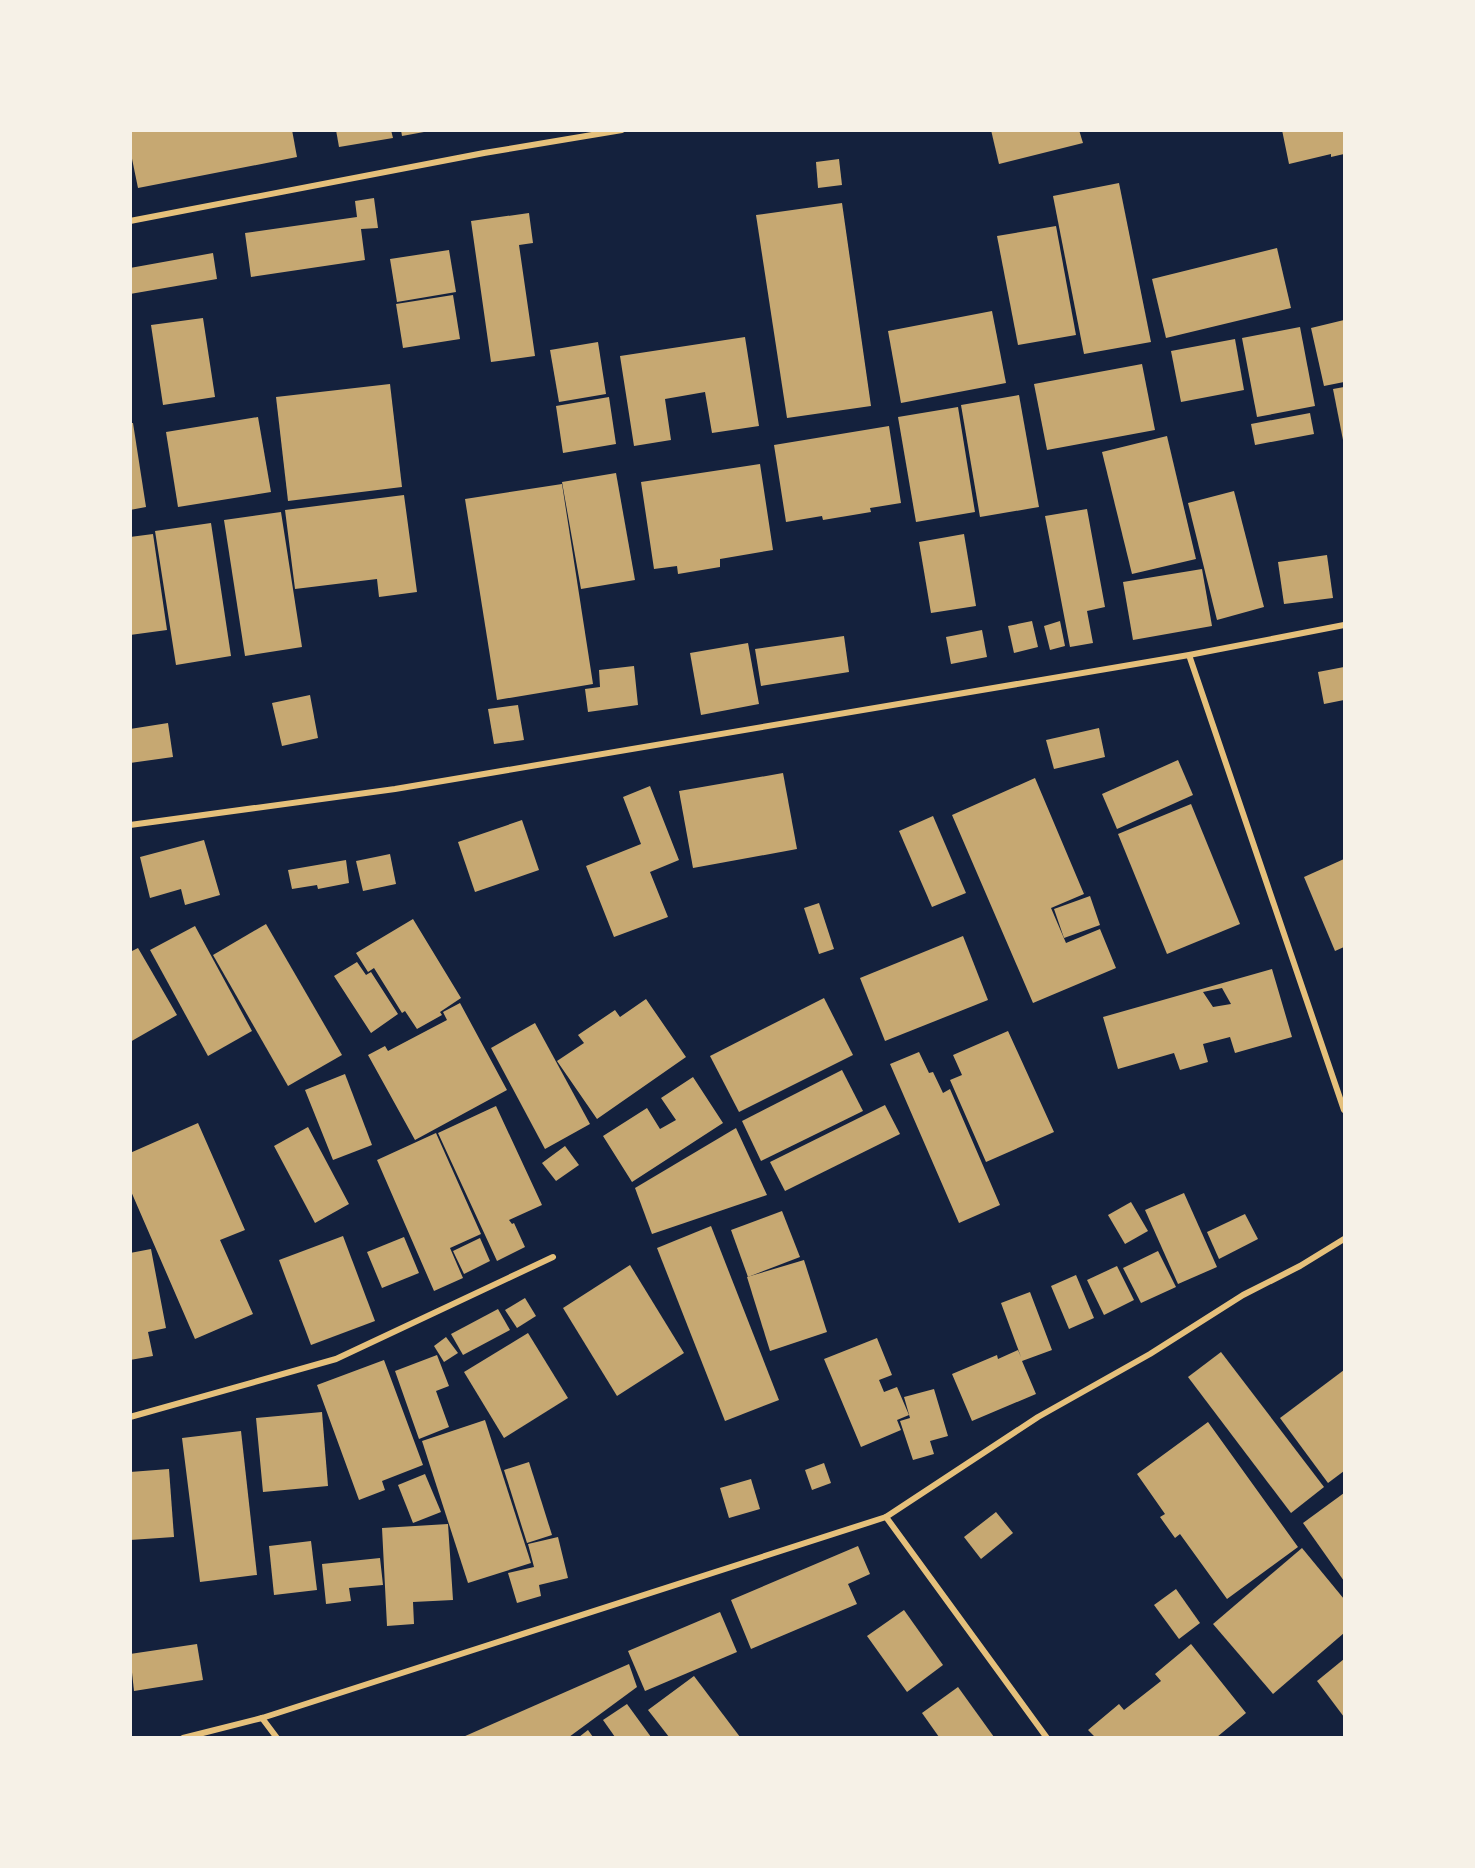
<svg xmlns="http://www.w3.org/2000/svg" width="1475" height="1868" font-family="Inter,sans-serif">
<style>
.building{fill:#c6a872;fill-rule:evenodd}
.lines{fill:none;stroke-linecap:round;stroke-linejoin:round}
.minor{stroke:#e5c07b;stroke-width:6}
</style>
<rect width="100%" height="100%" fill="#14213d"/>
<g class="building">
<polygon points="130,130 292,130 297,157 138,188 130,149"/>
<polygon points="336,130 391,130 393,138 339,147"/>
<polygon points="401,130 424,130 424,132 402,136"/>
<polygon points="991,130 1079,130 1083,143 999,164"/>
<polygon points="1282,130 1344,130 1344,154 1331,157 1331,154 1289,164"/>
<polygon points="839,159 842,185 818,188 816,162"/>
<polygon points="1119,183 1151,342 1084,354 1053,196"/>
<polygon points="374,198 378,228 361,229 365,260 251,277 245,233 357,217 355,201"/>
<polygon points="842,203 871,406 787,418 756,215"/>
<polygon points="529,213 533,243 519,245 535,356 491,362 471,221"/>
<polygon points="1056,226 1076,335 1018,345 997,236"/>
<polygon points="1277,248 1291,308 1166,338 1152,279"/>
<polygon points="449,250 456,292 397,302 390,259"/>
<polygon points="213,253 217,279 130,294 130,268"/>
<polygon points="453,295 460,339 403,348 396,304"/>
<polygon points="992,311 1006,383 901,403 888,331"/>
<polygon points="203,318 215,397 163,405 151,325"/>
<polygon points="1344,320 1344,382 1324,386 1311,328"/>
<polygon points="1300,327 1315,406 1257,417 1242,338"/>
<polygon points="745,337 759,426 712,433 705,392 665,399 671,440 634,446 620,356"/>
<polygon points="1235,339 1244,390 1181,402 1171,351"/>
<polygon points="598,342 606,394 559,402 550,350"/>
<polygon points="1142,364 1155,430 1047,450 1034,384"/>
<polygon points="390,384 402,487 288,501 276,397"/>
<polygon points="1344,387 1344,440 1343,440 1333,389"/>
<polygon points="1019,395 1039,507 980,517 961,405"/>
<polygon points="609,397 616,444 563,453 556,406"/>
<polygon points="958,407 975,512 916,522 898,417"/>
<polygon points="1310,413 1314,434 1255,445 1251,424"/>
<polygon points="258,417 271,492 178,507 166,432"/>
<polygon points="130,423 133,423 146,507 130,510"/>
<polygon points="889,426 901,503 870,508 871,512 823,520 822,516 786,522 774,445"/>
<polygon points="1167,436 1196,559 1132,574 1102,452"/>
<polygon points="760,464 773,550 720,559 720,567 678,574 677,566 654,569 641,482"/>
<polygon points="616,473 635,580 581,589 562,482"/>
<polygon points="562,484 593,684 497,700 465,499"/>
<polygon points="1234,491 1264,607 1217,620 1188,503"/>
<polygon points="404,495 417,592 379,597 377,579 295,589 285,510"/>
<polygon points="1087,509 1105,607 1087,611 1093,643 1070,647 1045,516"/>
<polygon points="281,512 302,647 245,656 224,520"/>
<polygon points="211,523 231,656 176,665 155,531"/>
<polygon points="153,534 167,630 130,635 130,537"/>
<polygon points="964,534 976,606 931,613 919,542"/>
<polygon points="1327,555 1333,598 1284,604 1278,562"/>
<polygon points="1202,569 1212,626 1133,640 1123,582"/>
<polygon points="1032,621 1038,647 1014,653 1008,626"/>
<polygon points="1060,621 1065,646 1050,650 1044,626"/>
<polygon points="982,630 987,657 951,664 946,637"/>
<polygon points="844,636 849,672 761,686 755,649"/>
<polygon points="748,643 759,704 701,715 690,653"/>
<polygon points="634,666 638,705 588,712 585,689 600,687 599,670"/>
<polygon points="1344,667 1344,700 1324,704 1318,672"/>
<polygon points="310,695 318,738 282,746 272,703"/>
<polygon points="518,705 524,740 494,744 488,709"/>
<polygon points="168,723 173,757 130,763 130,729"/>
<polygon points="1099,728 1105,757 1054,769 1046,740"/>
<polygon points="1178,760 1193,795 1117,829 1102,794"/>
<polygon points="783,773 797,849 693,868 679,791"/>
<polygon points="1035,778 1084,894 1051,908 1066,943 1100,929 1116,968 1033,1003 952,815"/>
<polygon points="650,786 679,860 650,872 668,917 614,937 586,866 641,844 623,797"/>
<polygon points="1191,804 1240,924 1167,954 1118,834"/>
<polygon points="933,816 966,893 932,907 899,831"/>
<polygon points="522,820 539,870 475,892 458,842"/>
<polygon points="204,840 220,895 185,905 181,889 150,898 140,857"/>
<polygon points="390,854 396,884 363,891 356,861"/>
<polygon points="1344,859 1344,947 1335,951 1304,877"/>
<polygon points="346,860 349,883 318,889 317,885 292,889 288,870"/>
<polygon points="1090,896 1100,925 1064,938 1054,909"/>
<polygon points="819,903 834,949 819,954 804,908"/>
<polygon points="413,919 461,998 440,1012 442,1015 417,1029 405,1011 402,1013 374,968 368,972 356,953"/>
<polygon points="266,924 342,1055 288,1086 213,955"/>
<polygon points="195,926 252,1031 208,1056 150,950"/>
<polygon points="963,936 988,1000 885,1041 860,978"/>
<polygon points="138,948 177,1015 130,1042 130,952"/>
<polygon points="357,962 366,975 371,972 398,1014 371,1033 334,976"/>
<path d="M1272,969L1292,1037L1235,1053L1230,1037L1203,1044L1208,1062L1180,1070L1174,1053L1118,1069L1103,1017ZM1222,988L1231,1004L1213,1007L1203,992Z"/>
<polygon points="824,998 853,1055 739,1112 710,1056"/>
<polygon points="646,999 686,1057 597,1119 557,1061 584,1043 578,1035 615,1010 620,1017"/>
<polygon points="460,1003 507,1090 415,1140 368,1055 385,1046 388,1051 447,1020 443,1012"/>
<polygon points="535,1023 590,1124 545,1149 491,1048"/>
<polygon points="1008,1031 1054,1132 986,1162 950,1080 962,1075 953,1055"/>
<polygon points="919,1052 929,1073 933,1072 943,1093 950,1089 1000,1205 959,1223 890,1064"/>
<polygon points="842,1070 863,1111 761,1161 742,1121"/>
<polygon points="345,1074 372,1145 333,1160 305,1090"/>
<polygon points="693,1077 723,1123 632,1182 603,1136 647,1108 660,1129 676,1120 661,1098"/>
<polygon points="885,1105 900,1134 785,1191 770,1162"/>
<polygon points="496,1106 542,1205 509,1220 512,1224 514,1223 525,1247 497,1261 438,1133"/>
<polygon points="198,1123 245,1230 220,1240 253,1314 195,1339 130,1189 130,1153"/>
<polygon points="308,1127 349,1204 315,1223 274,1146"/>
<polygon points="736,1128 767,1195 652,1234 635,1188"/>
<polygon points="436,1133 481,1234 450,1248 463,1278 434,1291 377,1160"/>
<polygon points="565,1146 579,1165 556,1181 542,1163"/>
<polygon points="1184,1193 1217,1267 1178,1284 1145,1210"/>
<polygon points="1131,1202 1148,1231 1125,1244 1108,1215"/>
<polygon points="782,1211 800,1257 748,1277 731,1230"/>
<polygon points="1245,1214 1258,1239 1219,1259 1207,1232"/>
<polygon points="711,1226 779,1400 725,1421 657,1248"/>
<polygon points="343,1236 375,1321 311,1345 279,1260"/>
<polygon points="404,1237 419,1273 382,1288 367,1252"/>
<polygon points="480,1238 490,1261 464,1274 453,1251"/>
<polygon points="151,1249 166,1328 148,1332 153,1356 130,1360 130,1253"/>
<polygon points="1158,1251 1176,1287 1141,1303 1123,1268"/>
<polygon points="804,1260 827,1332 770,1351 747,1277"/>
<polygon points="630,1265 684,1353 617,1396 563,1308"/>
<polygon points="1117,1266 1134,1300 1104,1315 1087,1280"/>
<polygon points="1076,1275 1094,1318 1069,1329 1051,1286"/>
<polygon points="1030,1292 1052,1350 1022,1361 1036,1394 972,1421 952,1374 997,1355 998,1359 1018,1350 1021,1357 1001,1303"/>
<polygon points="525,1298 536,1316 517,1328 505,1310"/>
<polygon points="498,1309 510,1330 463,1355 451,1334"/>
<polygon points="528,1333 568,1398 504,1438 464,1372"/>
<polygon points="446,1337 458,1353 444,1362 434,1346"/>
<polygon points="877,1338 892,1375 879,1380 884,1392 897,1387 909,1415 897,1420 901,1430 861,1447 824,1359"/>
<polygon points="1221,1352 1324,1487 1291,1513 1188,1377"/>
<polygon points="437,1355 449,1386 436,1391 449,1427 419,1439 395,1371"/>
<polygon points="384,1360 423,1465 382,1481 385,1490 359,1500 317,1385"/>
<polygon points="1344,1370 1344,1471 1328,1483 1280,1418"/>
<polygon points="934,1389 948,1436 930,1441 934,1454 913,1460 900,1421 910,1418 904,1397"/>
<polygon points="322,1412 328,1486 263,1492 256,1418"/>
<polygon points="485,1420 531,1563 468,1583 422,1441"/>
<polygon points="1208,1422 1298,1547 1227,1599 1180,1534 1175,1538 1160,1517 1165,1514 1137,1474"/>
<polygon points="241,1431 257,1575 200,1582 182,1438"/>
<polygon points="529,1462 552,1535 527,1543 504,1470"/>
<polygon points="824,1463 831,1483 812,1490 805,1470"/>
<polygon points="169,1469 174,1537 130,1540 130,1472"/>
<polygon points="425,1474 441,1512 413,1523 398,1485"/>
<polygon points="751,1479 760,1509 729,1518 720,1488"/>
<polygon points="1344,1493 1344,1581 1303,1523"/>
<polygon points="996,1512 1013,1533 981,1559 964,1537"/>
<polygon points="448,1524 453,1600 413,1602 414,1624 387,1626 382,1528"/>
<polygon points="558,1537 568,1578 539,1585 541,1596 517,1603 508,1573 534,1567 528,1544"/>
<polygon points="311,1541 317,1590 274,1595 269,1546"/>
<polygon points="858,1546 870,1574 848,1584 857,1604 751,1649 731,1600"/>
<polygon points="1302,1548 1344,1599 1344,1633 1273,1694 1213,1624"/>
<polygon points="380,1558 383,1585 349,1588 351,1601 326,1604 322,1564"/>
<polygon points="1176,1589 1200,1623 1179,1639 1154,1605"/>
<polygon points="904,1610 943,1665 907,1692 867,1636"/>
<polygon points="720,1612 737,1652 645,1691 628,1651"/>
<polygon points="197,1644 203,1680 134,1691 130,1654"/>
<polygon points="1191,1644 1246,1713 1217,1737 1095,1737 1088,1730 1119,1704 1124,1710 1161,1681 1155,1674"/>
<polygon points="1344,1659 1344,1717 1317,1681"/>
<polygon points="629,1664 637,1687 569,1737 463,1737"/>
<polygon points="694,1676 740,1737 669,1737 648,1710"/>
<polygon points="958,1687 994,1737 939,1737 922,1713"/>
<polygon points="627,1704 651,1737 615,1737 603,1720"/>
<polygon points="588,1730 593,1737 579,1737"/>
</g>
<g class="lines">
<g class="minor">
<polyline points="130,221 484,153 622,130"/>
<polyline points="1189,655 1344,1110"/>
<polyline points="130,825 395,789 1189,655 1344,625"/>
<polyline points="130,1417 336,1359 553,1257"/>
<polyline points="886,1517 1047,1738"/>
<polyline points="262,1718 277,1738"/>
<polyline points="183,1738 262,1718 886,1517 1038,1417 1150,1354 1243,1295 1300,1266 1344,1239"/>
</g>
</g>
<rect width="1475" height="1868" fill="none" stroke="#f6f1e7" stroke-width="264"/>
</svg>
